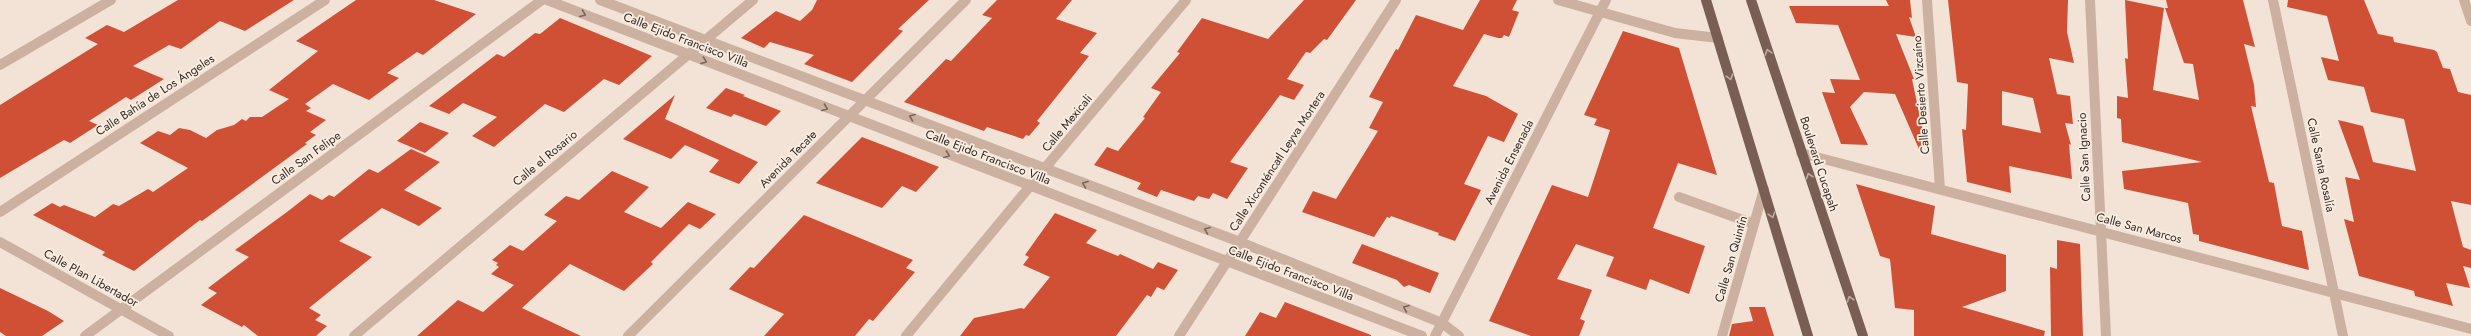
<svg xmlns="http://www.w3.org/2000/svg" width="2471" height="336" font-family="Jost,sans-serif">
<style>
.building{fill:#d05036;fill-rule:evenodd}
.lines{fill:none;stroke-linecap:round;stroke-linejoin:round}
.service{stroke:#ccb1a1;stroke-width:10}
.minor{stroke:#ccb1a1;stroke-width:10}
.tertiary{stroke:#ccb1a1;stroke-width:10}
.primary{stroke:#795e54;stroke-width:10}
.oneway{stroke:#79665d}
.oneway2{stroke:#c0ada2}
.labels{text-anchor:middle;stroke-width:3.5;stroke-linejoin:round;paint-order:stroke}
.street-label{font-size:12px;fill:#352925;stroke:#faeee2}
</style>
<rect width="100%" height="100%" fill="#f3e3d6"/>
<g class="building">
<polygon points="178,0 294,0 245,31 220,21 181,49 169,45 133,66 164,79 131,100 126,97 89,121 98,125 70,143 64,140 0,178 0,105 98,44 85,38 107,25 124,32"/>
<polygon points="356,0 434,0 476,14 423,55 417,52 387,73 399,78 369,100 333,84 305,104 311,108 306,111 326,120 310,132 316,135 305,143 307,144 202,221 200,220 134,271 102,255 105,252 33,215 52,203 60,207 64,205 95,217 113,204 119,206 148,189 153,192 188,168 140,143 158,131 170,135 179,128 190,130 206,138 217,130 234,125 242,119 246,121 250,117 262,117 289,99 269,90 318,51 296,41"/>
<polygon points="817,0 929,0 898,29 903,31 852,82 804,64 814,55 770,42 764,48 741,38 776,11 800,21 812,10"/>
<polygon points="997,0 1072,0 1056,19 1097,33 1080,53 1089,56 1037,121 1040,123 1029,136 1026,135 1023,139 987,127 984,131 904,102 946,59 951,61 992,18 982,15"/>
<polygon points="1304,0 1356,0 1327,40 1324,39 1310,53 1306,52 1287,79 1304,85 1294,100 1280,95 1230,162 1248,168 1227,199 1213,193 1209,199 1198,196 1194,201 1161,190 1157,197 1137,189 1141,183 1094,165 1107,147 1118,151 1145,118 1143,117 1161,92 1151,88 1180,53 1177,52 1202,18 1268,39"/>
<polygon points="1480,0 1517,0 1512,10 1519,12 1509,37 1504,35 1502,38 1498,38 1484,34 1453,86 1486,96 1518,114 1504,142 1488,136 1464,184 1481,190 1455,241 1438,235 1439,233 1391,216 1390,218 1387,217 1374,237 1302,212 1313,191 1336,199 1378,131 1369,128 1383,102 1369,97 1396,49 1398,50 1416,15 1463,30"/>
<polygon points="1886,0 1910,0 1912,18 1909,17 1916,37 1896,34 1914,79 1912,79 1926,146 1919,149 1895,94 1864,92 1850,107 1868,145 1841,144 1822,92 1835,93 1830,79 1860,80 1838,25 1796,23 1789,6 1889,6"/>
<path d="M1948,0H2068L2067,32L2074,63L2049,58L2057,94L2070,96L2073,124L2065,123L2071,145L2069,144L2072,179L2009,166L2011,193L1967,182L1962,129L1966,130L1968,84L1957,82ZM2002,91L2033,98L2041,133L2002,125Z"/>
<polygon points="2125,0 2164,8 2153,90 2199,100 2193,64 2184,63 2165,8 2168,8 2166,0 2243,0 2255,47 2244,44 2254,85 2256,107 2251,106 2269,182 2274,183 2282,226 2302,231 2309,270 2199,241 2199,235 2193,234 2188,203 2124,189 2122,171 2202,162 2122,142 2121,119 2117,118 2117,96 2128,98 2125,58 2128,59"/>
<polygon points="2288,0 2364,0 2378,34 2393,37 2394,42 2434,50 2437,52 2443,68 2450,69 2458,92 2471,95 2471,205 2451,201 2463,247 2471,250 2471,268 2463,266 2470,288 2446,283 2453,306 2415,296 2414,291 2359,276 2344,219 2354,222 2345,177 2360,180 2338,120 2363,126 2373,162 2416,171 2404,119 2371,112 2364,87 2328,80 2321,57 2339,61 2327,16 2287,7"/>
<polygon points="560,18 652,56 619,85 604,79 564,112 545,104 494,147 472,136 497,117 463,103 449,114 429,106 497,54 504,57 535,33 540,34"/>
<polygon points="1623,31 1679,48 1717,175 1678,163 1653,228 1705,246 1689,294 1650,279 1646,290 1606,276 1614,257 1576,244 1557,279 1592,290 1580,319 1585,321 1579,336 1531,336 1489,321 1552,185 1588,197 1610,130 1594,125 1597,119 1584,115"/>
<polygon points="726,88 745,95 743,96 781,111 766,126 734,114 731,117 706,108"/>
<polygon points="675,95 665,119 758,162 739,184 709,172 719,160 685,145 671,159 623,139"/>
<polygon points="420,122 449,133 425,153 397,141"/>
<polygon points="862,137 901,152 939,167 916,192 902,186 882,208 816,183"/>
<polygon points="411,149 440,162 404,190 442,208 419,226 382,208 339,241 372,257 309,308 321,315 315,320 327,326 316,336 258,336 244,325 242,327 201,305 217,293 208,288 249,257 235,250 287,212 310,194 322,200 329,195 334,197 369,169 378,173"/>
<polygon points="612,171 649,187 624,212 661,228 688,202 716,214 700,229 689,224 651,262 653,264 624,291 570,264 522,308 581,336 417,336 458,300 483,312 514,285 491,274 499,267 496,265 498,263 492,260 510,245 523,251 557,221 544,215 566,196 579,200"/>
<polygon points="1856,184 1935,206 1931,234 2006,255 2006,291 1962,307 2045,331 2044,336 1914,336 1914,310 1895,308 1890,259 1880,256"/>
<polygon points="1055,213 1097,230 1086,243 1118,256 1120,254 1153,269 1158,262 1178,270 1164,290 1157,287 1151,297 1147,295 1116,336 960,336 974,318 1021,308 1024,309 1050,277 1023,265 1029,257 1025,255"/>
<polygon points="804,215 913,260 906,268 915,272 873,321 869,319 855,336 764,336 784,314 729,289 750,267 754,268"/>
<polygon points="2057,240 2080,244 2083,336 2051,336 2050,267 2057,269"/>
<polygon points="1362,244 1439,273 1430,293 1409,285 1404,287 1397,280 1352,263"/>
<polygon points="0,288 48,311 64,321 42,336 6,336 0,332"/>
<polygon points="1285,302 1371,335 1371,336 1245,336 1260,312 1276,318"/>
<polygon points="1749,307 1765,307 1774,336 1729,336 1732,324 1753,321"/>
</g>
<g class="lines">
<polyline class="service" points="1679,197 1754,224"/>
<g class="minor">
<polyline points="1558,0 1675,33 1718,38"/>
<polyline points="1927,0 1940,189"/>
<polyline points="2090,0 2106,336"/>
<polyline points="2273,0 2343,336"/>
<polyline points="2464,0 2471,21"/>
<polyline points="0,65 111,0"/>
<polyline points="1801,153 2471,329"/>
<polyline points="1045,168 1186,0"/>
<polyline points="0,212 325,0"/>
<polyline points="0,242 169,336"/>
<polyline points="85,336 542,0"/>
<polyline points="354,336 753,0"/>
<polyline points="628,336 966,0"/>
<polyline points="1179,336 1396,0"/>
<polyline points="1722,336 1764,189"/>
</g>
<g class="tertiary">
<polyline points="547,0 1422,336"/>
<polyline points="600,0 1240,242 1442,323 1459,336"/>
<polyline points="906,336 1045,168"/>
<polyline points="1435,336 1606,0"/>
</g>
<g class="primary">
<polyline points="1706,0 1808,336"/>
<polyline points="1751,0 1863,336"/>
</g>
</g>
<defs><path id="oneway-chevron" d="M-2-3.5L2.5 0L-2 3.5" fill="none" stroke-width="1.6" stroke-linecap="round" stroke-linejoin="round"/></defs>
<g class="oneway">
<use href="#oneway-chevron" transform="translate(583 14) rotate(21)"/>
<use href="#oneway-chevron" transform="translate(704 61) rotate(21)"/>
<use href="#oneway-chevron" transform="translate(825 108) rotate(21)"/>
<use href="#oneway-chevron" transform="translate(912 117) rotate(-159)"/>
<use href="#oneway-chevron" transform="translate(947 155) rotate(21)"/>
<use href="#oneway-chevron" transform="translate(1085 184) rotate(-159)"/>
<use href="#oneway-chevron" transform="translate(1207 230) rotate(-159)"/>
<use href="#oneway-chevron" transform="translate(1406 308) rotate(-157)"/>
</g>
<g class="oneway2">
<use href="#oneway-chevron" transform="translate(1768 52) rotate(-108)"/>
<use href="#oneway-chevron" transform="translate(1730 77) rotate(73)"/>
<use href="#oneway-chevron" transform="translate(1809 176) rotate(-109)"/>
<use href="#oneway-chevron" transform="translate(1772 215) rotate(73)"/>
<use href="#oneway-chevron" transform="translate(1850 299) rotate(-109)"/>
</g>
<g class="labels">
<g class="street-label">
<text transform="translate(686 40) rotate(21)" y="4">Calle Ejido Francisco Villa</text>
<text transform="translate(155 95) rotate(-33)" y="4">Calle Bahía de Los Ángeles</text>
<text transform="translate(1921 95) rotate(-94)" y="4">Calle Desierto Vizcaíno</text>
<text transform="translate(1067 123) rotate(-50)" y="4">Calle Mexicali</text>
<text transform="translate(988 157) rotate(21)" y="4">Calle Ejido Francisco Villa</text>
<text transform="translate(2084 157) rotate(-93)" y="4">Calle San Ignacio</text>
<text transform="translate(306 158) rotate(-36)" y="4">Calle San Felipe</text>
<text transform="translate(545 158) rotate(-40)" y="4">Calle el Rosario</text>
<text transform="translate(788 159) rotate(-45)" y="4">Avenida Tecate</text>
<text transform="translate(1277 161) rotate(-57)" y="4">Calle Xiconténcatl Leyva Mortera</text>
<text transform="translate(1509 162) rotate(-63)" y="4">Avenida Ensenada</text>
<text transform="translate(1819 164) rotate(72)" y="4">Boulevard Cucapah</text>
<text transform="translate(2321 165) rotate(78)" y="4">Calle Santa Rosalía</text>
<text transform="translate(2139 228) rotate(15)" y="4">Calle San Marcos</text>
<text transform="translate(1731 259) rotate(-74)" y="4">Calle San Quintín</text>
<text transform="translate(1291 273) rotate(21)" y="4">Calle Ejido Francisco Villa</text>
<text transform="translate(91 278) rotate(29)" y="4">Calle Plan Libertador</text>
</g>
</g>
</svg>
